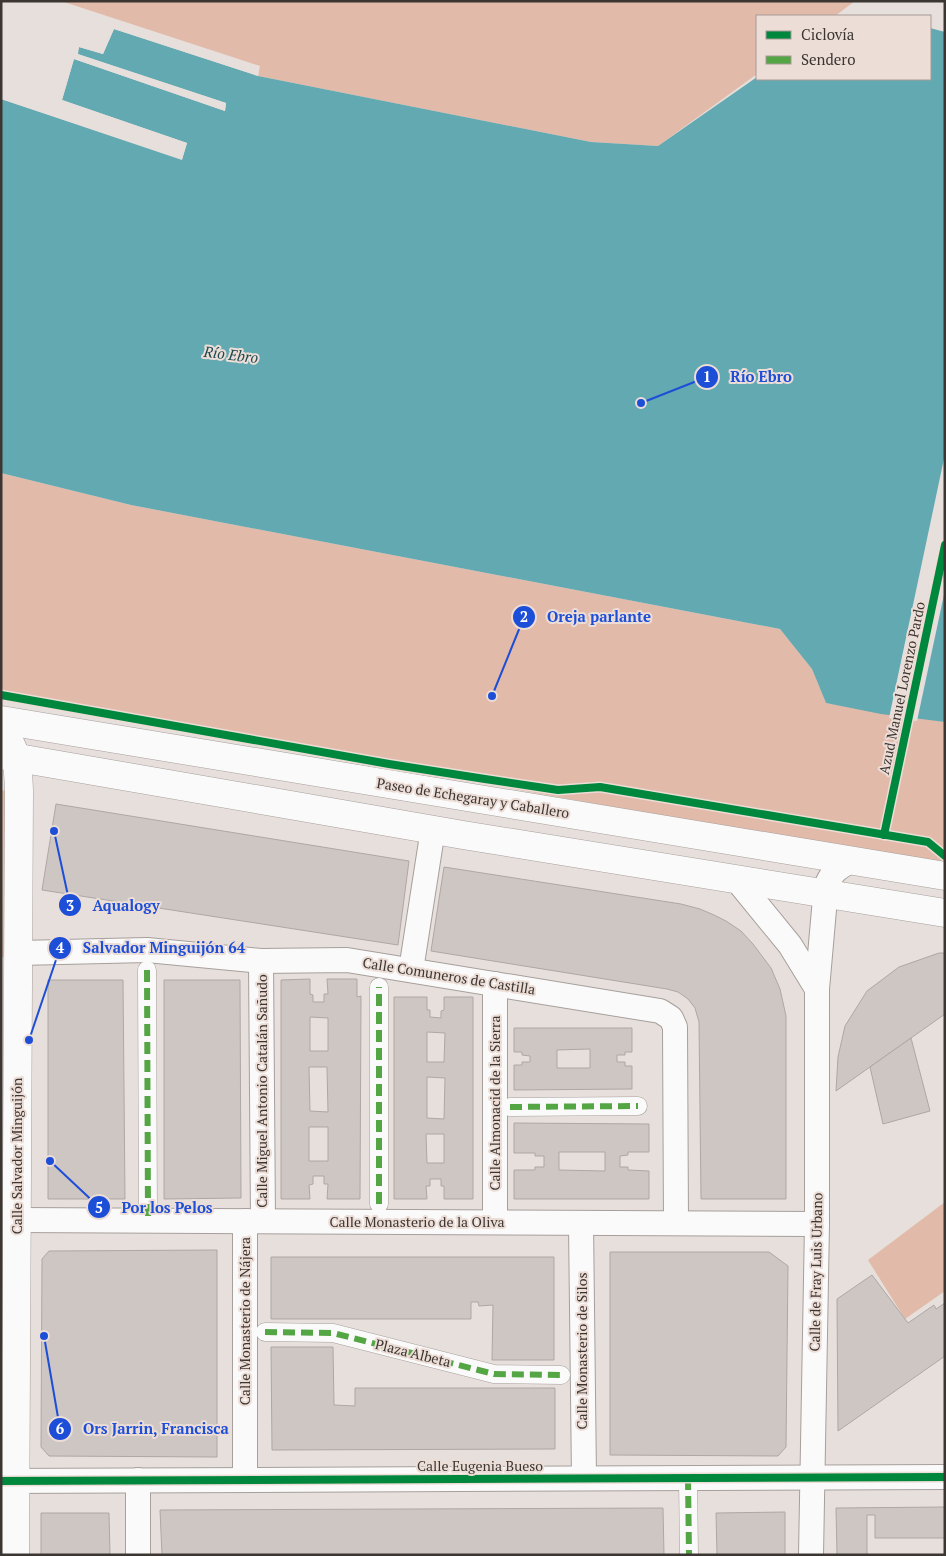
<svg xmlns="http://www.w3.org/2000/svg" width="946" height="1556" font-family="'PT Serif',serif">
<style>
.green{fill:#e2baa9}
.water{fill:#63a9b1}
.pier{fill:#e7dfdb}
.building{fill:#cdc6c3;stroke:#aea7a5;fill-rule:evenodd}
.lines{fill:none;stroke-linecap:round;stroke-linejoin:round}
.pedestrian-casing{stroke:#a69f9c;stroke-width:19}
.minor-casing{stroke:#a69f9c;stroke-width:26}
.tertiary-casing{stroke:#a69f9c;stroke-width:29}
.primary-casing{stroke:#a69f9c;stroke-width:29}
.pedestrian{stroke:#fbfafa;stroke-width:18}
.minor{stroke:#fbfafa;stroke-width:24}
.tertiary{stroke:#fbfafa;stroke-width:28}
.primary{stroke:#fbfafa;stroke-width:28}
.quiet{stroke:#54a544;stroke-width:6;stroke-dasharray:12 6;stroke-linecap:butt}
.cycleway-casing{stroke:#ecddd6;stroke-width:11}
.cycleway{stroke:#00873e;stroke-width:8}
.labels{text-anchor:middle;stroke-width:4;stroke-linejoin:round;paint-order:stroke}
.street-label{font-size:14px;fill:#3c3633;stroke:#ecddd6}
.water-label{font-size:15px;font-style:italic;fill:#1d494f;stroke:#ecddd6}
.leader{fill:none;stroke:#1d4ed8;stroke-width:2}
.callout-dot{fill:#1d4ed8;stroke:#ecddd6;stroke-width:2}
.mark-label{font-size:15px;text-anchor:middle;font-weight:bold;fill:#fff}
.callout-label{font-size:15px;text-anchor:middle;font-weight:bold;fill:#1d4ed8;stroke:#ecddd6;stroke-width:4;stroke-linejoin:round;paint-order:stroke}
</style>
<rect width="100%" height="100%" fill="#e7dfdb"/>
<g class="green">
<polygon points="61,1 855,1 835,16 757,16 757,74 658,146 591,142 258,76 260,66"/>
<polygon points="1,473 131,505 780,629 812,669 826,703 945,722 945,862 668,817 1,696"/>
<polygon points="1,790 10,792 6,957 1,957"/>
<polygon points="945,1202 945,1291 905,1319 868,1260"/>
</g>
<polygon class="water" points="930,28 945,32 945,722 881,714 826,703 812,669 780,629 131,505 1,473 1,99 182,159 187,143 62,100 74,59 225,111 226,103 77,54 79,47 103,54 114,29 258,76 591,142 658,146 757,77 757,79 930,79"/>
<g class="pier">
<polygon points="114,26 259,73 258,76 114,29 103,54 79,47 78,54 226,103 225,111 74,59 62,100 187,143 182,160 1,99 1,96 180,156 184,144 59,102 72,58 74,56 223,108 223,104 75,55 77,46 79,44 101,51 112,27"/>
<polygon points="945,454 945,590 917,721 889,718"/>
</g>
<g class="building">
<polygon points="56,804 409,861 398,945 42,890"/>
<polygon points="444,867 681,904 700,909 714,915 726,921 741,931 753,944 771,968 780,989 786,1016 786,1199 701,1199 699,1022 695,1008 688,999 678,992 667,989 431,951"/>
<polygon points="939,953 945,953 945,1014 836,1091 838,1057 845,1026 867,991 899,967"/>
<path d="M310,979V994L313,995V1002H324V994H328L327,979H357V997L361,996L360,1199H327L328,1184H324V1176H313V1184L309,1185L310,1199H281V980ZM310,1017L328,1018V1051H310ZM309,1067H327L328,1112L310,1111ZM309,1127H328V1161H309Z"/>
<polygon points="48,980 123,980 125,1199 48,1199"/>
<polygon points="164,980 240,980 241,1198 164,1199"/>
<path d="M394,997H427V1010H430V1017L441,1018V1011L444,1010V997H473V1199H444V1186H441V1179H430V1186H426L427,1199H394ZM427,1032L445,1033L444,1062H427ZM427,1077L445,1078L444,1119L427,1118ZM426,1134H444V1163H427Z"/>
<path d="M514,1028H632V1052H625V1055H617V1062H625V1066H632V1089L514,1090V1065H522V1062H530V1056L522,1055V1052H514ZM590,1049V1068H557V1050Z"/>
<polygon points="911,1038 930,1111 883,1124 870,1067"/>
<path d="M514,1123L649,1124V1152H628V1155L620,1156V1167H628V1170L649,1171V1199H514V1170H535V1167H544V1156H535V1153H514ZM559,1152H605V1171L559,1170Z"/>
<polygon points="217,1250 217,1457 49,1456 41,1447 42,1259 49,1251"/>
<polygon points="610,1252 769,1252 788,1266 786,1447 778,1456 610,1455"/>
<polygon points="271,1257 554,1257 554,1360 492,1360 493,1305 479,1306 478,1302 471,1302 471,1319 271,1319"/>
<polygon points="872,1275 908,1323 934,1305 936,1309 945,1303 945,1356 838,1431 837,1299"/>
<polygon points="271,1347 333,1347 334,1405 355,1406 355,1388 555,1388 555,1449 272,1450"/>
<polygon points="945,1507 945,1538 875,1538 875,1515 867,1515 867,1555 837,1555 836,1508"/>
<polygon points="663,1508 664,1555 162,1555 160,1510"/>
<polygon points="785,1512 785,1555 717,1555 716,1513"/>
<polygon points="41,1513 109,1513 110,1555 41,1555"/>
</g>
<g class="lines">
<g class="pedestrian-casing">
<g id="pedestrian">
<polyline points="147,970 148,1221"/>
<polyline points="510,1107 638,1106"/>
<polyline points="379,1204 379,987"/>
<polyline points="265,1332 333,1333 494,1374 561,1375"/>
<polyline points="688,1478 689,1555"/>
</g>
</g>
<g class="minor-casing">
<g id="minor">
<polyline points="736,879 790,945 817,989"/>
<polyline points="19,953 147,950 261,961 347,960 660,1011 671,1018 675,1027 676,1223"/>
<polyline points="261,961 263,1221"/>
<polyline points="411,970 433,829"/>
<polyline points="17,1220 817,1224"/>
<polyline points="495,1222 495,984"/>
<polyline points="581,1223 584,1478"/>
<polyline points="245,1480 245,1221"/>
<polyline points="1,1481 945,1477"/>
<polyline points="138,1555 138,1480"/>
<path d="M811,1555L817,1224V989L826,887C830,874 838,867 851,861"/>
</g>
</g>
<g class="tertiary-casing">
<path id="tertiary" d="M1,730C18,750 18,766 19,791L15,1555"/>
</g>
<g class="primary-casing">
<g id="primary">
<polyline points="1,720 945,876"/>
<polyline points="1,755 463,835 945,913"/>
</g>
</g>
<use href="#pedestrian" class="pedestrian"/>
<use href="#minor" class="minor"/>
<use href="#tertiary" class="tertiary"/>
<use href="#primary" class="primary"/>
<g class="quiet">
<polyline points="147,970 148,1221"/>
<polyline points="510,1107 638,1106"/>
<polyline points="379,1204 379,987"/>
<polyline points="265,1332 333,1333 494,1374 561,1375"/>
<polyline points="688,1478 689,1555"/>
</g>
<g class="cycleway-casing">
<g id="cycleway">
<polyline points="1,695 389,764 485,779 558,790 600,787 928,842 945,856"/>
<polyline points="884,835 945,545"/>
<polyline points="1,1481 945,1477"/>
</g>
</g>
<use href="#cycleway" class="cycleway"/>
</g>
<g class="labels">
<g class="street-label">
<text transform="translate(902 688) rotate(-78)" y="5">Azud Manuel Lorenzo Pardo</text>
<text transform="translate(473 798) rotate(9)" y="5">Paseo de Echegaray y Caballero</text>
<text transform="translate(449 976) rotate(9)" y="5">Calle Comuneros de Castilla</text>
<text transform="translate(262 1091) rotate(-90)" y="5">Calle Miguel Antonio Catalán Sañudo</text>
<text transform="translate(495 1103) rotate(-90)" y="5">Calle Almonacid de la Sierra</text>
<text transform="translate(17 1156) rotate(-90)" y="5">Calle Salvador Minguijón</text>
<text x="417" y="1227">Calle Monasterio de la Oliva</text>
<text transform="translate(816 1272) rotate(-89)" y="5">Calle de Fray Luis Urbano</text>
<text transform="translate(245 1321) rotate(-90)" y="5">Calle Monasterio de Nájera</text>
<text transform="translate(582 1351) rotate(-90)" y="5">Calle Monasterio de Silos</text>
<text transform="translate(413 1353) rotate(14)" y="5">Plaza Albeta</text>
<text x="480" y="1471">Calle Eugenia Bueso</text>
</g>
<g class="water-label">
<text transform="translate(231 355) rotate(7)" y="5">Río Ebro</text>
</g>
</g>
<path class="leader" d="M641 403L707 377M492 696L524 617M54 831L70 905M29 1040L60 948M50 1161L99 1207M44 1336L60 1429"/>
<g class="callout-dot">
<circle cx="641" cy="403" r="5"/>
<circle cx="492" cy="696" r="5"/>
<circle cx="54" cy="831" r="5"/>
<circle cx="29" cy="1040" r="5"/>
<circle cx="50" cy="1161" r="5"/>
<circle cx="44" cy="1336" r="5"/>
<circle cx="707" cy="377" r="12"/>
<circle cx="524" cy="617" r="12"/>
<circle cx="70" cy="905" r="12"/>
<circle cx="60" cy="948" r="12"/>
<circle cx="99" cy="1207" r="12"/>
<circle cx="60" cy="1429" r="12"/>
</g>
<g class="mark-label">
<text x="707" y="382">1</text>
<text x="524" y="622">2</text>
<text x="70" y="911">3</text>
<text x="60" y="953">4</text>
<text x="99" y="1213">5</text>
<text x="60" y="1434">6</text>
</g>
<g class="callout-label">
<text x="761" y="382">Río Ebro</text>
<text x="599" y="622">Oreja parlante</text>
<text x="126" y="911">Aqualogy</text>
<text x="164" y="953">Salvador Minguijón 64</text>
<text x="167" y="1213">Por los Pelos</text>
<text x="156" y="1434">Ors Jarrin, Francisca</text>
</g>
<rect width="946" height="1556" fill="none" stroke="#3c3633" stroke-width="5"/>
<rect x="756" y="15" width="175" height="65" fill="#ecddd6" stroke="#a69a95"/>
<rect x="766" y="31" width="25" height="8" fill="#00873e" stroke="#a69a95"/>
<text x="801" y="40" font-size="15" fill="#3c3633">Ciclovía</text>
<rect x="766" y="56" width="25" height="8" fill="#54a544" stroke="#a69a95"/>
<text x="801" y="65" font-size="15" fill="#3c3633">Sendero</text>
</svg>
